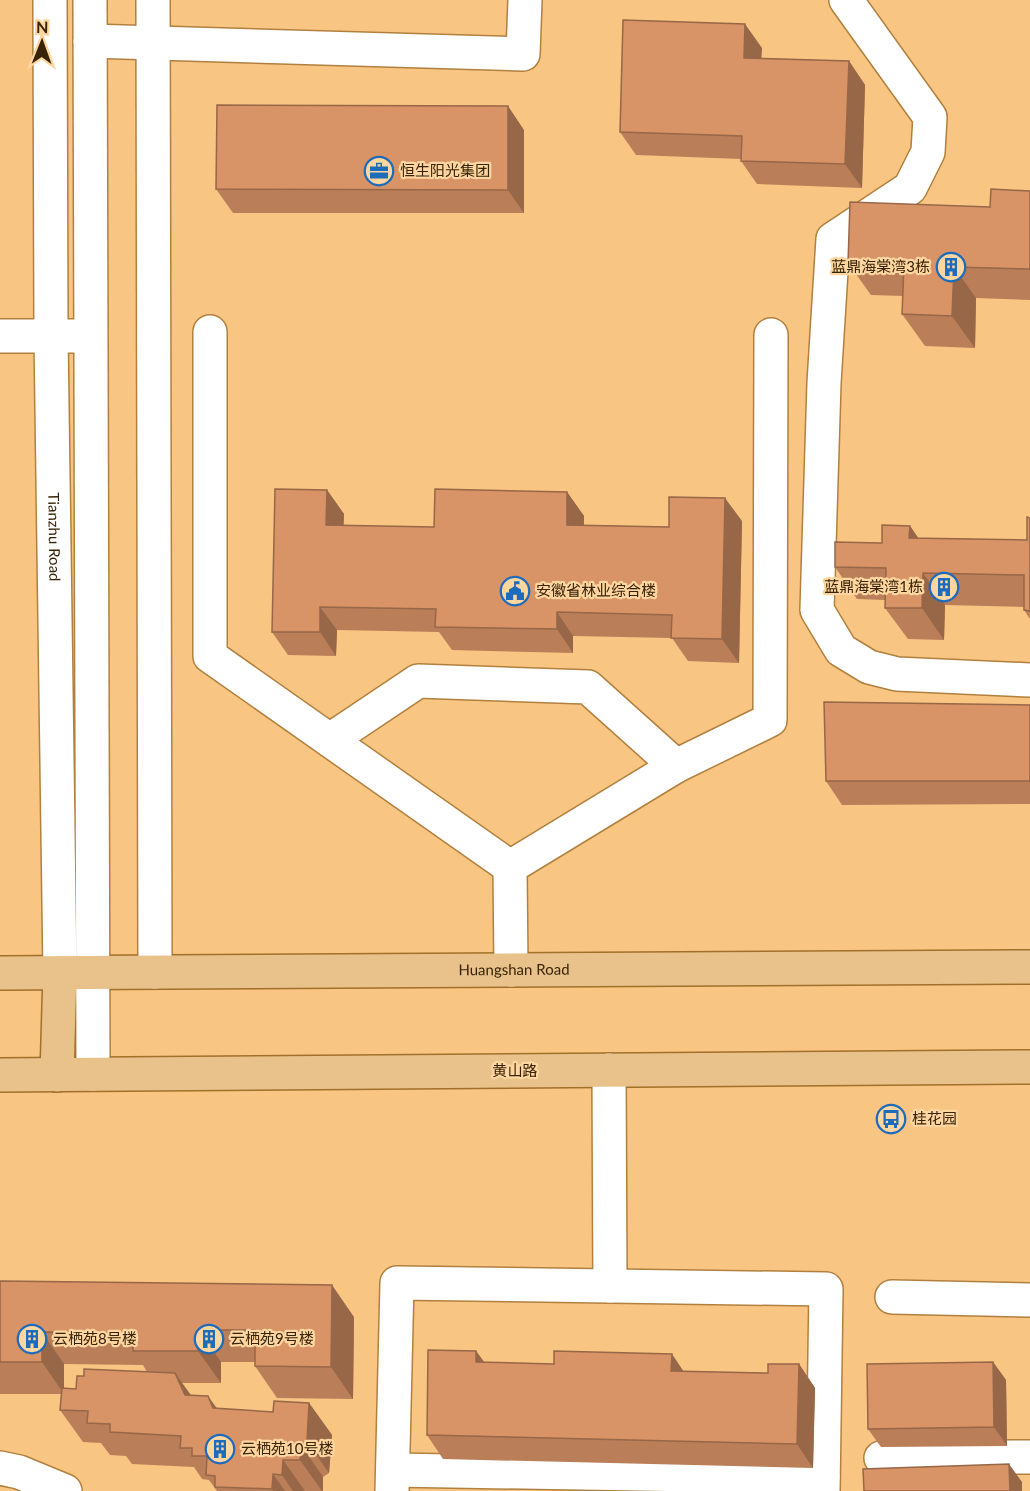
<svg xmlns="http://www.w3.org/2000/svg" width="1030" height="1491" font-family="Lato,'Noto Sans SC',sans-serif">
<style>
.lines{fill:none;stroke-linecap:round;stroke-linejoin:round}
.minor-casing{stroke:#b1803e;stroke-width:36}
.major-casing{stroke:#a1702a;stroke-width:36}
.minor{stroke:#fff;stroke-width:33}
.major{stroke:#e9c28b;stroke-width:33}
.wall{fill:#ba7e59;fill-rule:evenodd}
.shaded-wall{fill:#976748}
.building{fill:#d89367;stroke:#976748;stroke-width:1.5}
.labels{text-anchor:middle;stroke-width:4.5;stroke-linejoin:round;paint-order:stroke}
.poi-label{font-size:15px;fill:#372306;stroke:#ffd5a0;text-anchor:start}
.street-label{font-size:15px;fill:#372306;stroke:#ffd5a0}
</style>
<rect width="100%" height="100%" fill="#f9c583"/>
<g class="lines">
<g class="minor-casing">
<g id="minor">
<path id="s1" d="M50,0L51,336L60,973"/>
<polyline points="90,0 93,1074"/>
<polyline points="153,0 155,972"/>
<polyline points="846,0 930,117 928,152 910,188 833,239 824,383 817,610 841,650 869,667 897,674 1030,680"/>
<polyline points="90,41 523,54 525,0"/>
<polyline points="210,332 210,656 510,867"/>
<polyline points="0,336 73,336"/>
<polyline points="330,740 418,681 588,687 676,766"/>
<polyline points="511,970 510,867 676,766 770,720 771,335"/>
<polyline points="609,1070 610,1286"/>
<polyline points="892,1297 1030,1300"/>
<polyline points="881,1458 1030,1457"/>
<polyline points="0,1468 19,1472 65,1491"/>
<polyline points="393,1470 823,1477"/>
<polyline points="392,1491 397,1283 826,1289 823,1491"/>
</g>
</g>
<g class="major-casing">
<g id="major">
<path id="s2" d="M0,973L1030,967"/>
<polyline points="0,1075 1030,1067"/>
<polyline points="57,1075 60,973"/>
</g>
</g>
<use href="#minor" class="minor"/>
<use href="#major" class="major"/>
</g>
<g class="wall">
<polygon points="762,48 761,58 849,61 865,85 862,188 757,184 741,161 741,159 636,155 620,132"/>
<polygon points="524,130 524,213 233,213 216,189"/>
<polygon points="1030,191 1030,300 976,298 975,348 925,346 902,314 903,296 871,295 848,263"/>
<polygon points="327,490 344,514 343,526 434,527 567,492 584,516 584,525 669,527 742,521 739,663 688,661 672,638 573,636 573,653 452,650 439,632 337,630 336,656 288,655 272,632"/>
<polygon points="1030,518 1030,619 1024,610 1024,607 945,605 944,640 908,639 885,608 885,600 857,599 835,567 882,543 910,526 918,538 1027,540"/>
<polygon points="1030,705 1030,804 842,805 826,781"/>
<path d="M0,1281L354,1317L353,1399L277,1398L255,1366V1362H221V1383H182L191,1395L217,1408L273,1412L309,1403L332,1435L329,1473L323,1477V1491H217L209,1480L202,1479L194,1467L132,1464L126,1456L110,1455L101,1443L83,1442L60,1410L61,1394H0ZM64,1364L143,1365L147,1372L84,1376L76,1389L64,1388Z"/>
<polygon points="476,1351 484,1362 684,1372 768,1373 799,1364 815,1388 813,1468 443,1459 427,1435"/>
<polygon points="993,1362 1006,1380 1007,1446 881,1447 868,1429"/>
</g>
<g class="shaded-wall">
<polygon points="745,24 762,48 760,81 744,58"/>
<polygon points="849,61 865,85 862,188 845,164"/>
<polygon points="508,106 524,130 524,213 508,190"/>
<polygon points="954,267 976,298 975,348 952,316"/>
<polygon points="327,490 344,514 343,549 326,525"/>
<polygon points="567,492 584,516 583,549 567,525"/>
<polygon points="725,498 742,521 739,663 722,639"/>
<polygon points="910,526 932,558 909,538"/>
<polygon points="923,573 945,605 944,640 922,608"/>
<polygon points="320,607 337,630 336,656 320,632"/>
<polygon points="557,612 573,636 573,653 557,629"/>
<polygon points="332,1285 354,1317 353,1399 331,1367"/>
<polygon points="199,1330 221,1362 221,1383 198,1351"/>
<polygon points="42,1332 64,1364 64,1394 42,1362"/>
<polygon points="476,1351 493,1374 476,1362"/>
<polygon points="672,1354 688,1378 671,1371"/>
<polygon points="993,1362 1006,1380 1007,1446 994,1427"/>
<polygon points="799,1364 815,1388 813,1468 797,1444"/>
<polygon points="175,1373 197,1404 185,1395"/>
<polygon points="208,1396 231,1428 213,1408"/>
<polygon points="309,1403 332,1435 329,1473 307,1441"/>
<polygon points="301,1445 323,1477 323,1491 322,1491 300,1460"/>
<polygon points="283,1460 305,1491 293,1491 282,1475"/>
<polygon points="1009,1464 1022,1482 1022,1491 1010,1491"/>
<polygon points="273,1474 285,1491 273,1491 272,1489"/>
</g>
<g class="building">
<polygon points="623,20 745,24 744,58 849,61 845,164 741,161 742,136 620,132"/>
<polygon points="217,105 508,106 508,190 216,189"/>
<polygon points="991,189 1030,191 1030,269 954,267 952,316 902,314 904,265 848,263 850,202 990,207"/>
<polygon points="275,489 327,490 326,525 434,527 435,489 567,492 567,525 669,527 669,497 725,498 722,639 671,638 672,615 557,612 557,629 435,627 436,609 320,607 320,632 272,632"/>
<polygon points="1027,517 1030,518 1030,611 1024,610 1024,575 923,573 922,608 885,608 886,568 835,567 835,542 882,543 882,525 910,526 909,538 1027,540"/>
<polygon points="824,702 1030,705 1030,781 826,781"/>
<polygon points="0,1281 332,1285 331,1367 255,1366 255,1330 199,1330 198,1351 133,1351 133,1333 42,1332 42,1362 0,1362"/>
<polygon points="428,1350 476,1351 476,1362 554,1364 554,1351 672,1354 671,1371 768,1373 768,1364 799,1364 797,1444 427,1435"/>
<polygon points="993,1362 994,1427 868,1429 867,1364"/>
<polygon points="84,1369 175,1373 185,1395 208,1396 213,1408 273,1412 274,1401 309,1403 307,1441 301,1445 300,1460 283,1460 282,1475 273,1474 272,1489 215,1487 215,1476 206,1475 207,1456 192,1456 192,1448 180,1448 181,1436 110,1432 110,1424 87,1423 88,1411 60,1410 62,1388 76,1389 77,1376 84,1376"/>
<polygon points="1009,1464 1010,1491 864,1491 863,1469"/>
</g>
<defs>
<g id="office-ring" transform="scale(1.5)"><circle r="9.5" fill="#ffd5a0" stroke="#1c6cbb" stroke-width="1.5"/><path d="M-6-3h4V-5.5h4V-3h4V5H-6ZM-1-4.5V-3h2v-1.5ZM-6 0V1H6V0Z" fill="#1c6cbb"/></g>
<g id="building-ring" transform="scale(1.5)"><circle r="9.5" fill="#ffd5a0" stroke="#1c6cbb" stroke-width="1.5"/><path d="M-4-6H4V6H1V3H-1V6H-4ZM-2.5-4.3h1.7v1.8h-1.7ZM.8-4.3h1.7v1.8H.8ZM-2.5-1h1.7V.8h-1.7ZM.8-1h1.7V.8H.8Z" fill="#1c6cbb"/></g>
<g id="civic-ring" transform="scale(1.5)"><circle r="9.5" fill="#ffd5a0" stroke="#1c6cbb" stroke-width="1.5"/><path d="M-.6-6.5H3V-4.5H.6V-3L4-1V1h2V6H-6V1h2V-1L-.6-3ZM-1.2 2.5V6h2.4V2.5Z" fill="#1c6cbb"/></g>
<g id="bus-ring" transform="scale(1.5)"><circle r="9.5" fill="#ffd5a0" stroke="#1c6cbb" stroke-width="1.5"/><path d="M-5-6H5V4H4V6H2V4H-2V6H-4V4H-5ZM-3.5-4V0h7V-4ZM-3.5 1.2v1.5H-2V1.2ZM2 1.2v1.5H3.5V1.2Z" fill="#1c6cbb"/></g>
</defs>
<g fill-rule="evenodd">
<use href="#office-ring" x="379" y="171"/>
<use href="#building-ring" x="951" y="267"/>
<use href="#building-ring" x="944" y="587"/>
<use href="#civic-ring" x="515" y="591"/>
<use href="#bus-ring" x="891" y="1119"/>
<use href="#building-ring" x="32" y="1339"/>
<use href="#building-ring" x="209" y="1339"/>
<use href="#building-ring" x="220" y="1449"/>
</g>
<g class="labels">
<g class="poi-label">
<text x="400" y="176">恒生阳光集团</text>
<text x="930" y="272" text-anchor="end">蓝鼎海棠湾3栋</text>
<text x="923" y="592" text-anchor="end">蓝鼎海棠湾1栋</text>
<text x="536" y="596">安徽省林业综合楼</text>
<text x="912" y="1124">桂花园</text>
<text x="53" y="1344">云栖苑8号楼</text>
<text x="230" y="1344">云栖苑9号楼</text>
<text x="241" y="1454">云栖苑10号楼</text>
</g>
<g class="street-label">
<text dy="5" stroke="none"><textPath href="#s1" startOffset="537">Tianzhu Road</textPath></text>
<text dy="5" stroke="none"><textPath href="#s2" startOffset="514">Huangshan Road</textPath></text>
<text x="515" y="1076">黄山路</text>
</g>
</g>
<g transform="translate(42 42) rotate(1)" stroke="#ffd5a0" stroke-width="4.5" paint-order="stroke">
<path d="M0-4.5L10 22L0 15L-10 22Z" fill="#372306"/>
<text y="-9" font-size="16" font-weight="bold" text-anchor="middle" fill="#372306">N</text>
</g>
</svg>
